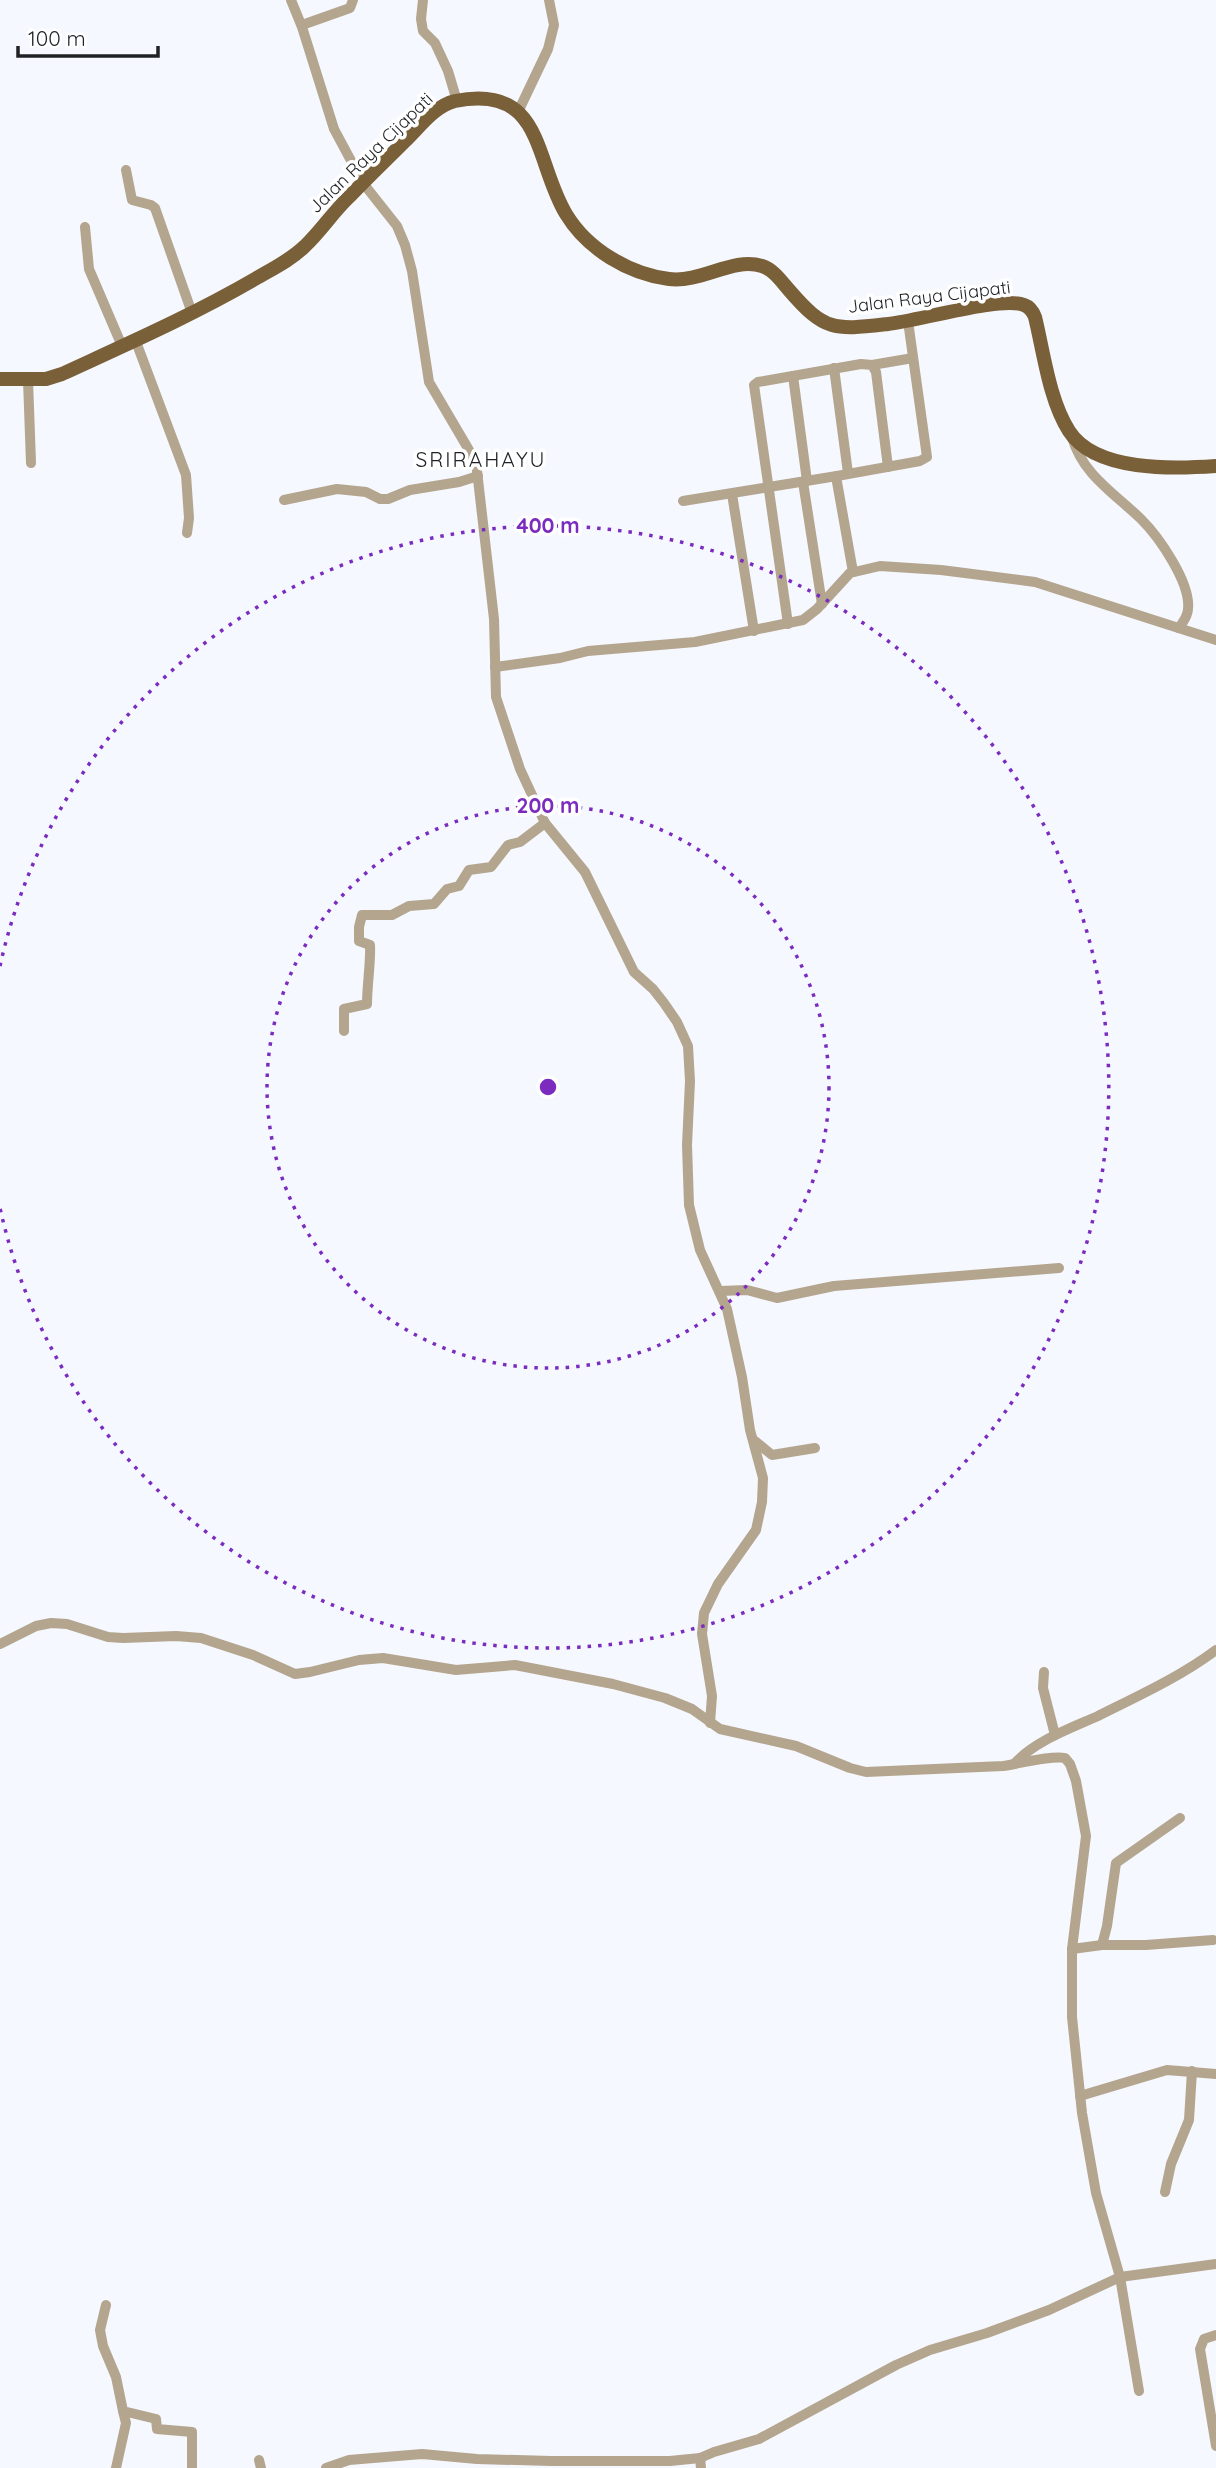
<svg xmlns="http://www.w3.org/2000/svg" width="1216" height="2468" font-family="Quicksand,sans-serif">
<style>
.lines{fill:none;stroke-linecap:round;stroke-linejoin:round}
.minor{stroke:#b4a58f;stroke-width:10}
.major{stroke:#7a6038;stroke-width:14}
.ring{fill:none;stroke:#7b2cbf;stroke-width:3.5;stroke-dasharray:3.5 7}
.labels{text-anchor:middle;stroke-width:7;stroke-linejoin:round;paint-order:stroke}
.street-label{font-size:18px;fill:#1f2125;stroke:#fff}
.quarter-label{font-size:21px;letter-spacing:2px;fill:#1f2125;stroke:#fff}
.centre{fill:#7b2cbf;stroke:#fff;stroke-width:3.5}
.ring-label{font-size:21px;text-anchor:middle;font-weight:bold;fill:#7b2cbf;stroke:#fff;stroke-width:7;stroke-linejoin:round;paint-order:stroke}
</style>
<rect width="100%" height="100%" fill="#f5f8fe"/>
<g class="lines">
<g class="minor">
<polyline points="291,0 302,27 334,129 363,183 397,226 405,245 412,271 429,382 476,462 494,619 496,697 520,769 545,823 585,872 634,972 653,989 664,1003 677,1022 688,1046 690,1081 687,1145 689,1205 700,1250 727,1309 742,1377 750,1430 763,1478 762,1502 756,1530 718,1584 704,1613 702,1634 712,1696 710,1723"/>
<polyline points="423,0 421,19 423,31 435,43 448,71 457,101"/>
<polyline points="302,25 350,8 353,0"/>
<polyline points="518,112 548,49 554,25 549,0"/>
<polyline points="126,170 132,200 151,205 155,208 192,313"/>
<polyline points="85,227 89,269 122,346"/>
<polyline points="135,339 186,475 189,518 187,533"/>
<polyline points="872,365 913,358"/>
<polyline points="834,368 848,473"/>
<polyline points="793,376 807,481"/>
<polyline points="28,380 31,463"/>
<path d="M1072,437C1082,474 1114,493 1141,519C1159,537 1191,583 1188,609C1188,616 1183,622 1179,628"/>
<polyline points="803,482 822,604"/>
<polyline points="732,494 754,631"/>
<polyline points="284,500 337,489 366,492 380,499 388,499 410,490 459,482 478,476"/>
<polyline points="683,501 837,476"/>
<polyline points="853,572 837,482 837,476 920,461 927,457 908,321"/>
<polyline points="788,624 754,385 758,382 861,364 872,365 876,372 888,467"/>
<polyline points="495,667 560,658 588,651 695,642 803,620 817,609 850,573 880,566 941,570 1035,582 1216,640"/>
<path d="M344,1031V1009L367,1004C367,985 371,961 370,945L359,941V927L362,915H392L409,906L434,904L447,889L459,886L469,870L491,867L508,845L520,842L545,823"/>
<polyline points="720,1291 747,1290 777,1298 834,1286 1059,1268"/>
<polyline points="755,1441 772,1455 815,1448"/>
<path d="M0,1644L36,1626L51,1623L67,1624L108,1637L123,1638L176,1636L201,1638L253,1655L295,1674L310,1672L359,1660L383,1658L456,1670L515,1665L613,1684L665,1698L692,1709L720,1729L796,1746L850,1768L866,1772L1003,1766C1018,1764 1052,1755 1065,1758L1070,1764L1076,1781L1086,1836L1072,1949V2017L1082,2113L1096,2193L1120,2277L1139,2391"/>
<polyline points="1044,1672 1043,1688 1055,1735"/>
<path d="M1014,1764C1035,1741 1069,1729 1098,1716C1138,1696 1180,1677 1216,1650"/>
<polyline points="1102,1945 1107,1926 1116,1863 1180,1818"/>
<polyline points="1072,1949 1102,1945 1146,1945 1213,1940"/>
<polyline points="1080,2096 1167,2070 1216,2074"/>
<polyline points="1165,2192 1171,2164 1189,2120 1192,2071"/>
<polyline points="106,2305 100,2330 103,2346 116,2377 123,2411 156,2419 157,2429 192,2432 192,2468"/>
<polyline points="1216,2335 1204,2339 1200,2349 1216,2446"/>
<polyline points="700,2458 714,2452 759,2439 896,2365 930,2350 987,2333 1049,2310 1120,2277 1216,2264"/>
<polyline points="259,2460 261,2468"/>
<polyline points="116,2468 126,2423 123,2411"/>
<polyline points="326,2468 349,2460 422,2454 477,2459 551,2461 670,2461 700,2458 701,2468"/>
</g>
<path class="major" d="M0,379H46L62,374C127,344 193,315 255,279C272,269 291,260 305,246C321,231 333,212 349,197C367,178 386,160 404,142C419,128 434,106 455,101C544,83 534,161 566,214C587,249 629,274 669,279C702,283 732,257 762,266C774,270 781,281 789,290C825,332 835,330 888,324C917,321 1001,296 1024,305C1030,307 1033,312 1035,317C1044,354 1049,399 1069,431C1095,472 1174,469 1216,466"/>
</g>
<g class="ring">
<circle cx="548" cy="1087" r="281"/>
<path d="M0 966A561 561 0 1 1 0 1208"/>
</g>
<g class="labels">
<g class="street-label">
<text transform="translate(371 153) rotate(-44)" y="6">Jalan Raya Cijapati</text>
<text transform="translate(929 297) rotate(-7)" y="6">Jalan Raya Cijapati</text>
</g>
<g class="quarter-label">
<text x="481" y="467">SRIRAHAYU</text>
</g>
</g>
<circle cx="548" cy="1087" r="10" class="centre"/>
<g class="ring-label">
<text x="548" y="533">400 m</text>
<text x="548" y="813">200 m</text>
</g>
<path d="M18 46v10h140v-10" fill="none" stroke="#1f2125" stroke-width="3.5"/>
<text x="28" y="46" font-size="21" fill="#1f2125" stroke="#ffffff" stroke-width="5" paint-order="stroke">100 m</text>
</svg>
